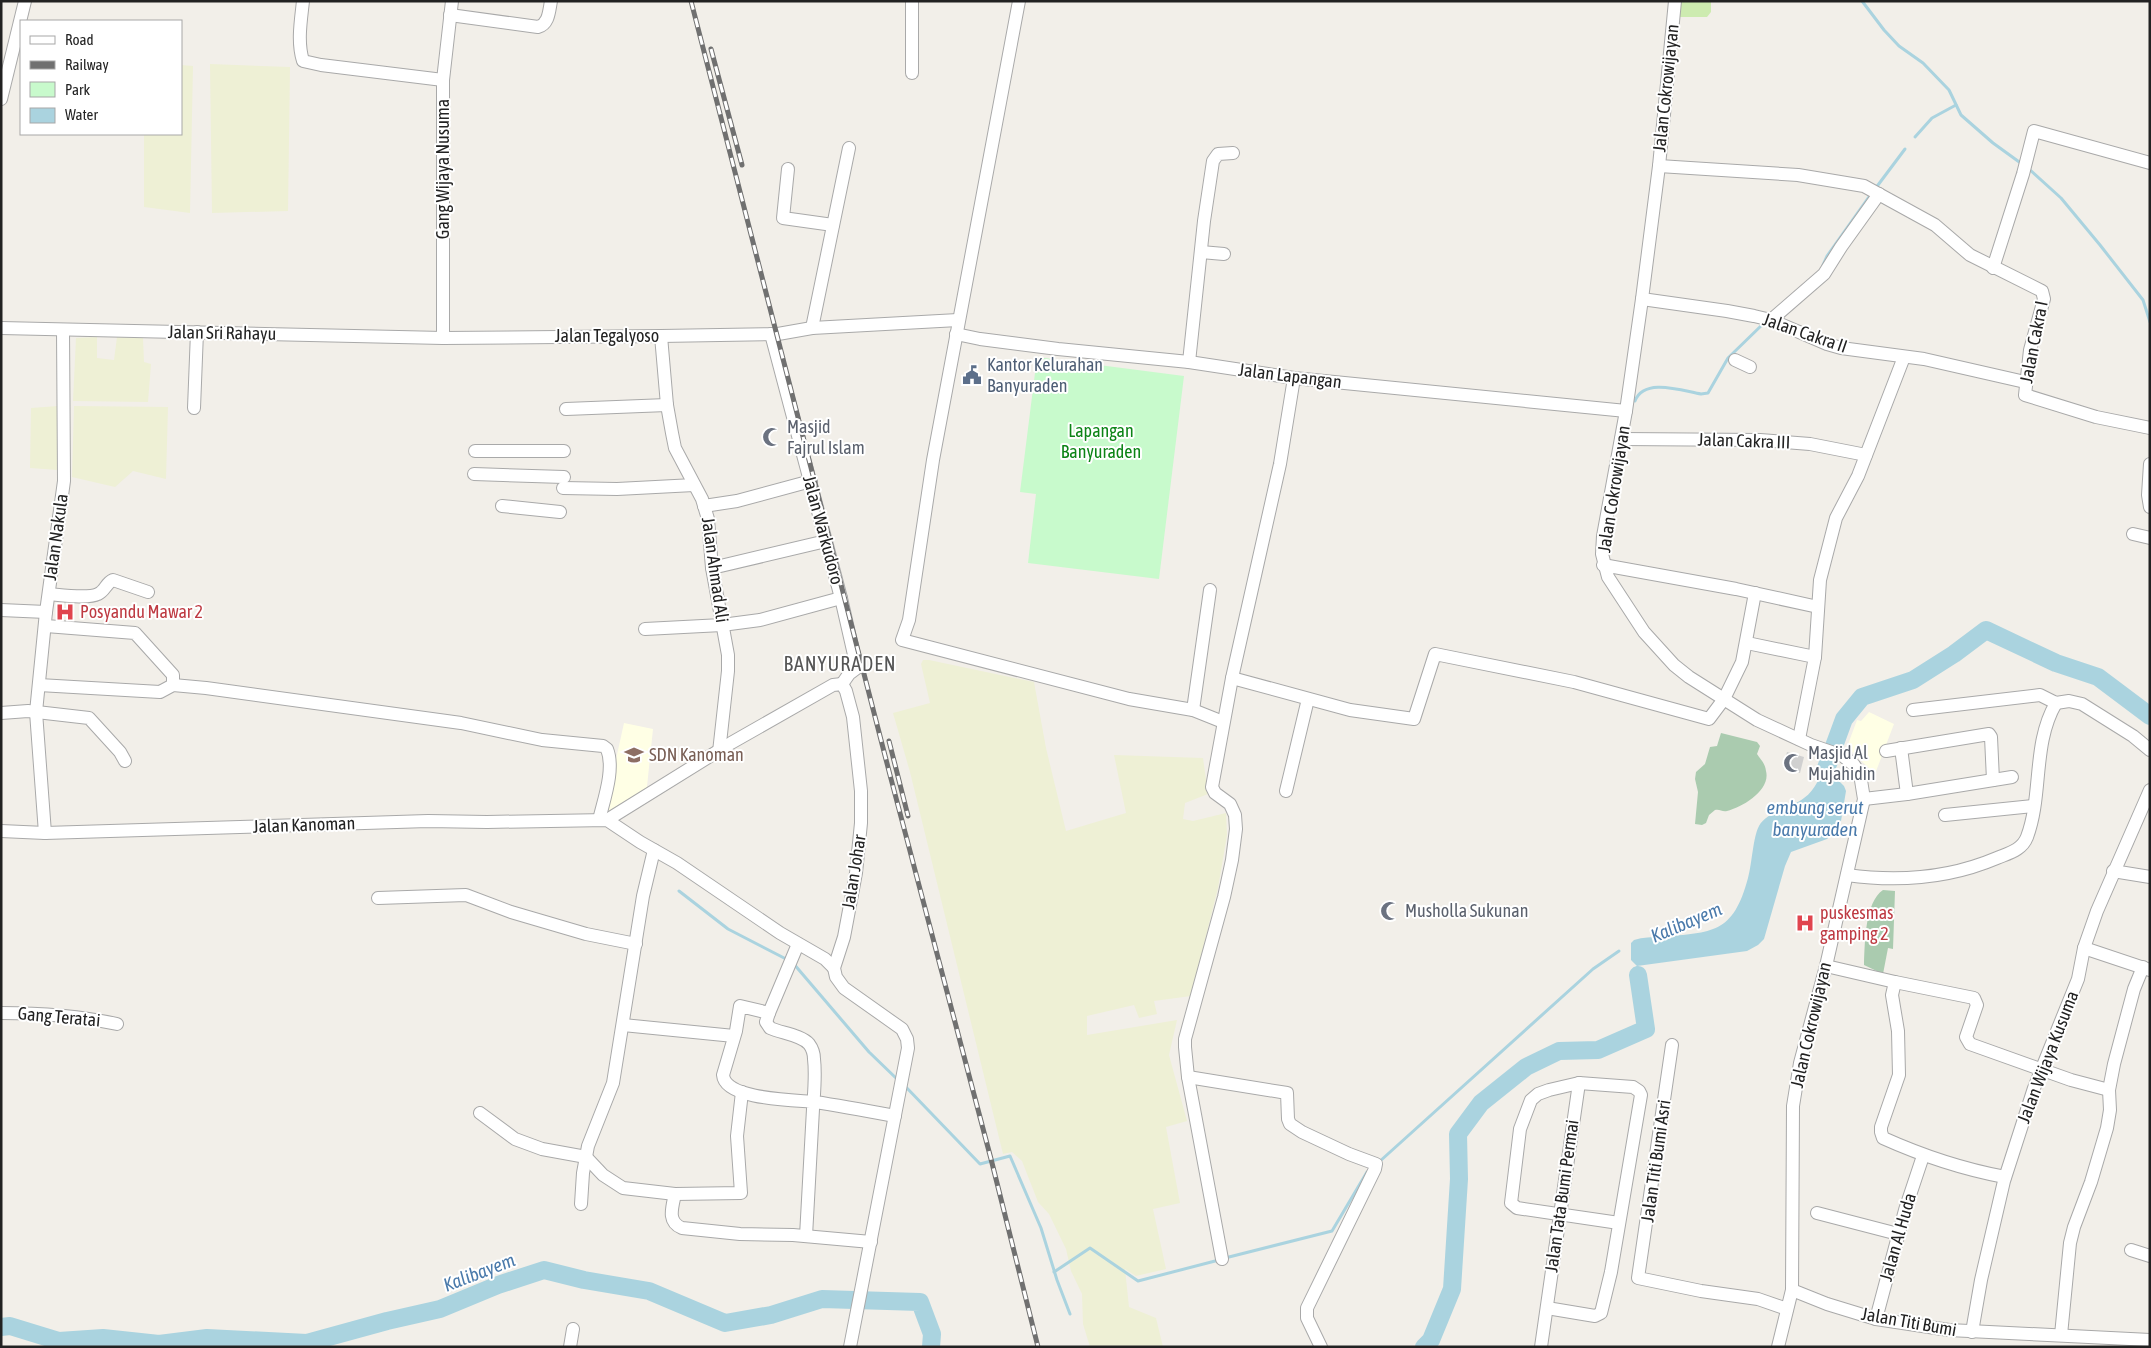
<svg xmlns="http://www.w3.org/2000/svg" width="2151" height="1348" font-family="'Asap Condensed',sans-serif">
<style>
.education{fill:#ffffe5}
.religious{fill:#d0d0d0}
.farmland{fill:#eef0d5}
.grass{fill:#cdebb0}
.cemetery{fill:#aacbaf}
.park{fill:#c8facc}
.water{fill:#aad3df}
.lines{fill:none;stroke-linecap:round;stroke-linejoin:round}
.stream{stroke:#aad3df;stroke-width:3}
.river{stroke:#aad3df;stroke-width:18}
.minor-casing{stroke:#a9a9a9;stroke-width:14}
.minor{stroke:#fff;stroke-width:12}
.rail-casing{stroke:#707070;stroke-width:5}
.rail{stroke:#fff;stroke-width:3;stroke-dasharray:9;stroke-linecap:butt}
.labels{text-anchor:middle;stroke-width:4;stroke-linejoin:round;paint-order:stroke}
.street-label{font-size:18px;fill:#222;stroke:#fff}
.service-label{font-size:18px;fill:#4e5e75;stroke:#fff;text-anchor:start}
.worship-label{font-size:18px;fill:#5b616d;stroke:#fff;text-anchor:start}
.park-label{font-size:18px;fill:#0c8416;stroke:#fff}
.health-label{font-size:18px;fill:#be3a42;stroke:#fff;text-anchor:start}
.education-label{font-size:18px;fill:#785e54;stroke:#fff;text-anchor:start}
.water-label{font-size:19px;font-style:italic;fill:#4a7aab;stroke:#fff}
.quarter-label{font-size:20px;letter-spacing:1px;fill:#555;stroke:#fff}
</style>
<rect width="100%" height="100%" fill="#f2efe9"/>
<g class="education">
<polygon points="1869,712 1894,724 1875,774 1847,747 1857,720 1861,721"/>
<polygon points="624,723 653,729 646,796 608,817 611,782"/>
</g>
<polygon class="religious" points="1787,752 1804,757 1800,773 1783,768"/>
<g class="farmland">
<polygon points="210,64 290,67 288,211 212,213"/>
<polygon points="181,65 193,66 190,213 144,207 144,134 181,134"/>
<polygon points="97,337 97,358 114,360 117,337 143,338 144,362 151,364 148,402 73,401 76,338"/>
<polygon points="58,406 58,470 30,468 31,408"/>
<polygon points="74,406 168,407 166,479 133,471 115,487 72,477"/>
<polygon points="923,660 929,660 1034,682 1046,748 1066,831 1126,813 1114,755 1203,758 1208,794 1185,803 1183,819 1193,821 1226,813 1227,835 1218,888 1191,996 1154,1001 1157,1014 1139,1018 1134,1005 1087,1016 1087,1035 1177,1020 1169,1055 1187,1121 1166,1127 1180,1203 1153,1209 1166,1269 1136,1276 1125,1269 1129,1307 1156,1318 1163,1347 1090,1347 1083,1324 1082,1294 1071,1271 1066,1249 1049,1214 1038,1202 1022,1161 1012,1152 1003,1154 910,772 893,713 930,703 921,664"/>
</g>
<polygon class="grass" points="1679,1 1711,1 1711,12 1707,17 1678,17"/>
<g class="cemetery">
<path d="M1721,733L1757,742L1760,746L1757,754C1761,760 1765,763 1766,771C1771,790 1743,807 1727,811C1722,812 1720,809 1715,810L1709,815L1706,823L1702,825L1695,824L1698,792L1695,779L1696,772L1705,764L1710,747L1717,746Z"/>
<path d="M1883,890L1895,891L1893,949L1888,948L1883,974L1864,965V962C1865,942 1865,902 1883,890Z"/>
</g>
<polygon class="park" points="1037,357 1184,376 1159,579 1028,563 1036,494 1020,492"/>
<path class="water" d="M1832,749L1839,761L1833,775L1844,786L1846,791L1840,827L1827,839L1791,852L1785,866L1764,939L1758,945L1747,951L1637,966L1631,960V943L1634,940C1643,937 1652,937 1661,937C1713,932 1733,934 1748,878C1752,864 1753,837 1759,826C1767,811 1791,808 1804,798C1820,787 1823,764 1832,749Z"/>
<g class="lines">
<g class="stream">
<polyline points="1862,1 1884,30 1899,46 1923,63 1949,90 1961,115 1993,143 2022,164"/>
<polyline points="1915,137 1932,118 1956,105"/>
<polyline points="2029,169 2061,198 2100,245 2143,300 2150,322"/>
<polyline points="1875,189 1905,149"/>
<polyline points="1823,265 1827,256 1871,194"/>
<path d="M1635,401C1644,377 1683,391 1701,394L1708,393L1728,358L1764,323"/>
<polyline points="679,891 728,929 788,960"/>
<polyline points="793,963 869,1052 897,1079"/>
<polyline points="904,1085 980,1164 1010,1156 1041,1228 1057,1280 1070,1314"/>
<polyline points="1379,1162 1593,969 1619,951"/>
<polyline points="1225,1258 1332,1231 1367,1172"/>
<polyline points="1054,1272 1090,1248 1138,1281 1219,1260"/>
</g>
<g class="river">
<polyline points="1826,768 1844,719 1862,697 1913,680 1954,654 1986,630 2056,663 2098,677 2150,716"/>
<polyline points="1,1327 10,1326 59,1341 103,1338 159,1344 207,1338 307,1343 387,1321 440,1309 498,1285 544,1270 584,1280 649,1291 725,1323 771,1315 822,1299 920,1302 932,1334 931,1347"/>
<polyline points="1424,1347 1431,1340 1452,1289 1459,1179 1458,1134 1481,1103 1526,1067 1559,1051 1598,1050 1646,1029 1638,975"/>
</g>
<g class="minor-casing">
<g id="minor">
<path d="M303,1C301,20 297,42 303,61L321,65L443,80"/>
<polyline points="1019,1 933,460 909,620 902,640 1129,699 1193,710 1223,722"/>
<polyline points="1675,1 1659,166 1642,299 1626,411 1603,536 1602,554 1608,577 1644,632 1674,665 1689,677 1757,720 1811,745 1843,756 1854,765 1860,774 1864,799 1826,966 1800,1063 1793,1106 1792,1290 1778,1347"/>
<path d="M450,15L538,27C549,24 549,11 551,1"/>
<polyline points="912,73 912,1"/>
<polyline points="1,99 25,1"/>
<polyline points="1659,166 1798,175 1864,186 1935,225 1970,255 2042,291 2044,299 2030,350 2025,395 2096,417 2150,428"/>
<polyline points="788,169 783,218 833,225"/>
<polyline points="1201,252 1224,254"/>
<polyline points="1993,268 2023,174 2034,131 2150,163"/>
<polyline points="1642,299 1727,311 1754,316 1771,320 1827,344 1841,348 1924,359 2025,382"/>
<polyline points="1771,320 1824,274 1841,247 1879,194"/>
<polyline points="1,328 443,338 661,336 778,334 812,328 958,320"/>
<polyline points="812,328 849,148"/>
<polyline points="771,334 841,598 857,668 849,674 842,684"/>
<polyline points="956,334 980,339 1058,349 1189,362 1294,378 1626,411"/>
<polyline points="661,336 667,405 672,433 675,448 702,499 708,519 712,568 728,655 728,671 719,752"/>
<polyline points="443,338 443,80 452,1"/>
<polyline points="1735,360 1750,367"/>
<polyline points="1189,362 1204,221 1213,161 1218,154 1233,153"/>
<polyline points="194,408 197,332"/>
<polyline points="566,409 667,405"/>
<polyline points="1621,439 1760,440 1810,444 1866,455"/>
<polyline points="475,451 564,451"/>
<polyline points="2150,464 2148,495 2150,507"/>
<polyline points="474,474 564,477"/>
<polyline points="563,488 617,489 694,485"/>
<polyline points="502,506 560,512"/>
<polyline points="704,506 737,501 811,481"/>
<polyline points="2133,534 2150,538"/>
<polyline points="1603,565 1736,589 1818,607"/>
<polyline points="712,568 826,541"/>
<path d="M49,594C61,595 88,599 98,594C105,591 106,583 113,580L148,592"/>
<polyline points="1,610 46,612"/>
<polyline points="46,626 135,633 173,675 173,685"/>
<polyline points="645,629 722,625 760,620 841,598"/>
<polyline points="1747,643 1815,657"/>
<polyline points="1232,678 1350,710 1414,719 1435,654 1574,682 1709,719 1724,699 1742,662 1755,593"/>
<path d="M39,685L160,692L173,685L206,688L461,723L542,740L603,746L607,749C615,769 604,799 599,820"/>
<polyline points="1193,710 1210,590"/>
<polyline points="1913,710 2040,695 2056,703 2069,701 2082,704 2133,736 2150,750"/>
<polyline points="1,713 28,711 89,718 120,752 125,761"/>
<polyline points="1799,739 1815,657 1820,580 1836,518 1858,476 1904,357"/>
<polyline points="1901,748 1907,794"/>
<polyline points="1886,751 1989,734 1991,737 1993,780"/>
<polyline points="1286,791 1308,699"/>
<polyline points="1864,799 1907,794 2012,777"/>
<polyline points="1945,815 2033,806"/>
<polyline points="607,820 731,743 833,685 842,684 846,691 853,717 861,791 861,823 856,873 844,937 834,968 836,977 844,988 902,1029 907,1039 908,1048 850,1347"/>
<polyline points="1,831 45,833 428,821 487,822 607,820 640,842 677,863 780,933 825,959 834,968"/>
<polyline points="45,833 36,712 46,612 64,481 63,330"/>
<polyline points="2113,871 2150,877"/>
<path d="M1847,875C1897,882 1950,878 1997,858C2009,853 2022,850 2027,837C2043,794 2032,744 2056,703"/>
<polyline points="378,898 466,895 511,912 586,934 636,944"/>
<polyline points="2084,948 2150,970"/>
<polyline points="1826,966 1895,982 1974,998 1977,1005 1966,1037 1970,1044 2071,1080 2109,1090"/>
<path d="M1895,982L1892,995L1898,1031L1899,1075L1881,1127V1132L1883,1138C1923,1156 1962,1169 2005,1177"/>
<path d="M1,1013C40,1013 79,1016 117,1024"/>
<polyline points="769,1013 798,944"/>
<polyline points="623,1025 734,1036"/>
<polyline points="1672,1045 1638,1278 1701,1291 1758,1299 1787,1309"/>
<polyline points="1188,1077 1287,1093 1288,1119 1290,1124 1302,1132 1349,1154 1376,1164 1375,1169 1307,1308 1307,1318 1321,1347"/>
<polyline points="480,1113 515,1139 542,1149 586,1157 603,1175 623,1188 675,1194 741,1193 737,1136 742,1092"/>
<path d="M675,1194C672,1208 667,1222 682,1228L740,1234L793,1235L871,1242"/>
<polyline points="581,1204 583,1173 588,1146 613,1083 643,896 654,850"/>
<polyline points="1817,1213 1898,1234"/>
<path d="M806,1236C808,1194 811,1151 813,1109C814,1093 816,1075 814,1059C814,1053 812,1048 809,1044C801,1035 781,1033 770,1028L766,1022L769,1013L740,1006L736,1031L723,1075C725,1100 796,1100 815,1102C841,1106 868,1111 895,1116"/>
<polyline points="2131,1250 2150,1256"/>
<polyline points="1222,1259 1188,1077 1185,1047 1185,1039 1224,897 1232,860 1236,829 1235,815 1230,804 1215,793 1212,787 1232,678 1280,464 1294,378"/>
<polyline points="1792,1290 1827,1304 1876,1319 1949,1330 2150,1340"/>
<polyline points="1547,1308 1595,1316 1601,1313 1611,1272 1641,1095 1639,1091 1633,1087 1579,1083 1549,1090 1538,1094 1531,1100 1520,1129 1511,1203 1517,1208 1619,1223"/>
<polyline points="1876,1319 1905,1210 1923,1156"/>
<polyline points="1972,1332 1981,1280 2004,1181 2034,1088 2078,979 2084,948 2097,911 2150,790"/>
<polyline points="2061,1335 2070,1243 2074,1227 2091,1182 2107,1128 2110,1110 2109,1090 2114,1064 2134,989 2143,967"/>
<polyline points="570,1347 573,1329"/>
<polyline points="1541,1347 1579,1083"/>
</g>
</g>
<use href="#minor" class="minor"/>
<g class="rail-casing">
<g id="rail">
<polyline points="691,1 890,775 991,1159 1038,1347"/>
<polyline points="711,49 742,165"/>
<polyline points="889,741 908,816"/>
</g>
</g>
<use href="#rail" class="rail"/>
</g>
<defs>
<g id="civic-bare" transform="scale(1.5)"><path d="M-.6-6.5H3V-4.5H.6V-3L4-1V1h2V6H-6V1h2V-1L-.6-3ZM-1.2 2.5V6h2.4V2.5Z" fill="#5c6f8a" stroke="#fff" stroke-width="2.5" paint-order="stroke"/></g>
<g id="mosque-bare" transform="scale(1.5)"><path d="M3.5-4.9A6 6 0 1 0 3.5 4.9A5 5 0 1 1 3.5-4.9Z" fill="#6b7280" stroke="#fff" stroke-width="2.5" paint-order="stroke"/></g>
<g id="hospital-bare" transform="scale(1.5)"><path d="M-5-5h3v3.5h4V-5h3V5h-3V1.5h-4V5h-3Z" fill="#e0444e" stroke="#fff" stroke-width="2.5" paint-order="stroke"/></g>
<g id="school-bare" transform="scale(1.5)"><path d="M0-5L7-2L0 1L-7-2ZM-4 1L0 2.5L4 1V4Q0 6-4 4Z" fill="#8d6e63" stroke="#fff" stroke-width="2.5" paint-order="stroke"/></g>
</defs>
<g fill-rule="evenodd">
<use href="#civic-bare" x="972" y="375"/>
<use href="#mosque-bare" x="772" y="437"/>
<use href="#hospital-bare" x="65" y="612"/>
<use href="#school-bare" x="634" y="755"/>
<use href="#mosque-bare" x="1793" y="763"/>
<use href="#mosque-bare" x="1390" y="911"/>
<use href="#hospital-bare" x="1805" y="923"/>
</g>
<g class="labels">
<g class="street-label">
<text transform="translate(1666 88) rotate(-84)" y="6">Jalan Cokrowijayan</text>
<text transform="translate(443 169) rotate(-90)" y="6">Gang Wijaya Nusuma</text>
<text transform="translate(222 333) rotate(1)" y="6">Jalan Sri Rahayu</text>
<text transform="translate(1805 333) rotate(19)" y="6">Jalan Cakra II</text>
<text x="607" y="342">Jalan Tegalyoso</text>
<text transform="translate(2034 342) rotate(-79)" y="6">Jalan Cakra I</text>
<text transform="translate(1290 376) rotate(7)" y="6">Jalan Lapangan</text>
<text transform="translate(1744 441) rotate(2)" y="6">Jalan Cakra III</text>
<text transform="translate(1614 489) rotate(-81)" y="6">Jalan Cokrowijayan</text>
<text transform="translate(823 530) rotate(75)" y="6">Jalan Warkudoro</text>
<text transform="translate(56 537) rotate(-82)" y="6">Jalan Nakula</text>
<text transform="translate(715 570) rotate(82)" y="6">Jalan Ahmad Ali</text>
<text transform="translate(304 825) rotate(-2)" y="6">Jalan Kanoman</text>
<text transform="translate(854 872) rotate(-81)" y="6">Jalan Johar</text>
<text transform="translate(59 1017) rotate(5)" y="6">Gang Teratai</text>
<text transform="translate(1811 1025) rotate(-77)" y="6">Jalan Cokrowijayan</text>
<text transform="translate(2048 1057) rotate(-69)" y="6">Jalan Wijaya Kusuma</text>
<text transform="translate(1656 1161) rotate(-82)" y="6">Jalan Titi Bumi Asri</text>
<text transform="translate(1562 1196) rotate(-82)" y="6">Jalan Tata Bumi Permai</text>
<text transform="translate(1898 1237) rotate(-74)" y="6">Jalan Al Huda</text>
<text transform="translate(1909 1322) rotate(10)" y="6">Jalan Titi Bumi</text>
</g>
<g class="service-label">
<text x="987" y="371">Kantor Kelurahan<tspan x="987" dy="21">Banyuraden</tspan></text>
</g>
<g class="worship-label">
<text x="787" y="433">Masjid<tspan x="787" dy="21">Fajrul Islam</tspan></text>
<text x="1808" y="759">Masjid Al<tspan x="1808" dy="21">Mujahidin</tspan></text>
<text x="1405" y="917">Musholla Sukunan</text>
</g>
<g class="park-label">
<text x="1101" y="437">Lapangan<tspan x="1101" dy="21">Banyuraden</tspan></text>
</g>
<g class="health-label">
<text x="80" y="618">Posyandu Mawar 2</text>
<text x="1820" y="919">puskesmas<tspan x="1820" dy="21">gamping 2</tspan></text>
</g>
<g class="education-label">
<text x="649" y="761">SDN Kanoman</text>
</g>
<g class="water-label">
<text x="1815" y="814">embung serut<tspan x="1815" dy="22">banyuraden</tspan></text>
<text transform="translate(1686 922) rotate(-23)" y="7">Kalibayem</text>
<text transform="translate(479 1272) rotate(-21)" y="7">Kalibayem</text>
</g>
<g class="quarter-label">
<text x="840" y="671">BANYURADEN</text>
</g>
</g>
<rect width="2151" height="1348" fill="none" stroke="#222222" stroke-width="5"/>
<rect x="20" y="20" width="162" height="115" fill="#ffffff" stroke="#a7a7a7"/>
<rect x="30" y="36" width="25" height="8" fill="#ffffff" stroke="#a7a7a7"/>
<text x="65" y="45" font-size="15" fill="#222222">Road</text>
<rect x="30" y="61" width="25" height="8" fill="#707070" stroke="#a7a7a7"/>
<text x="65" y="70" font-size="15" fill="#222222">Railway</text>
<rect x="30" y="82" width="25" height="15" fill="#c8facc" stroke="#a7a7a7"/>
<text x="65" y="95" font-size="15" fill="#222222">Park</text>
<rect x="30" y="108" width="25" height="15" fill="#aad3df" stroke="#a7a7a7"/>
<text x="65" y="120" font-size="15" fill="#222222">Water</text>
</svg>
